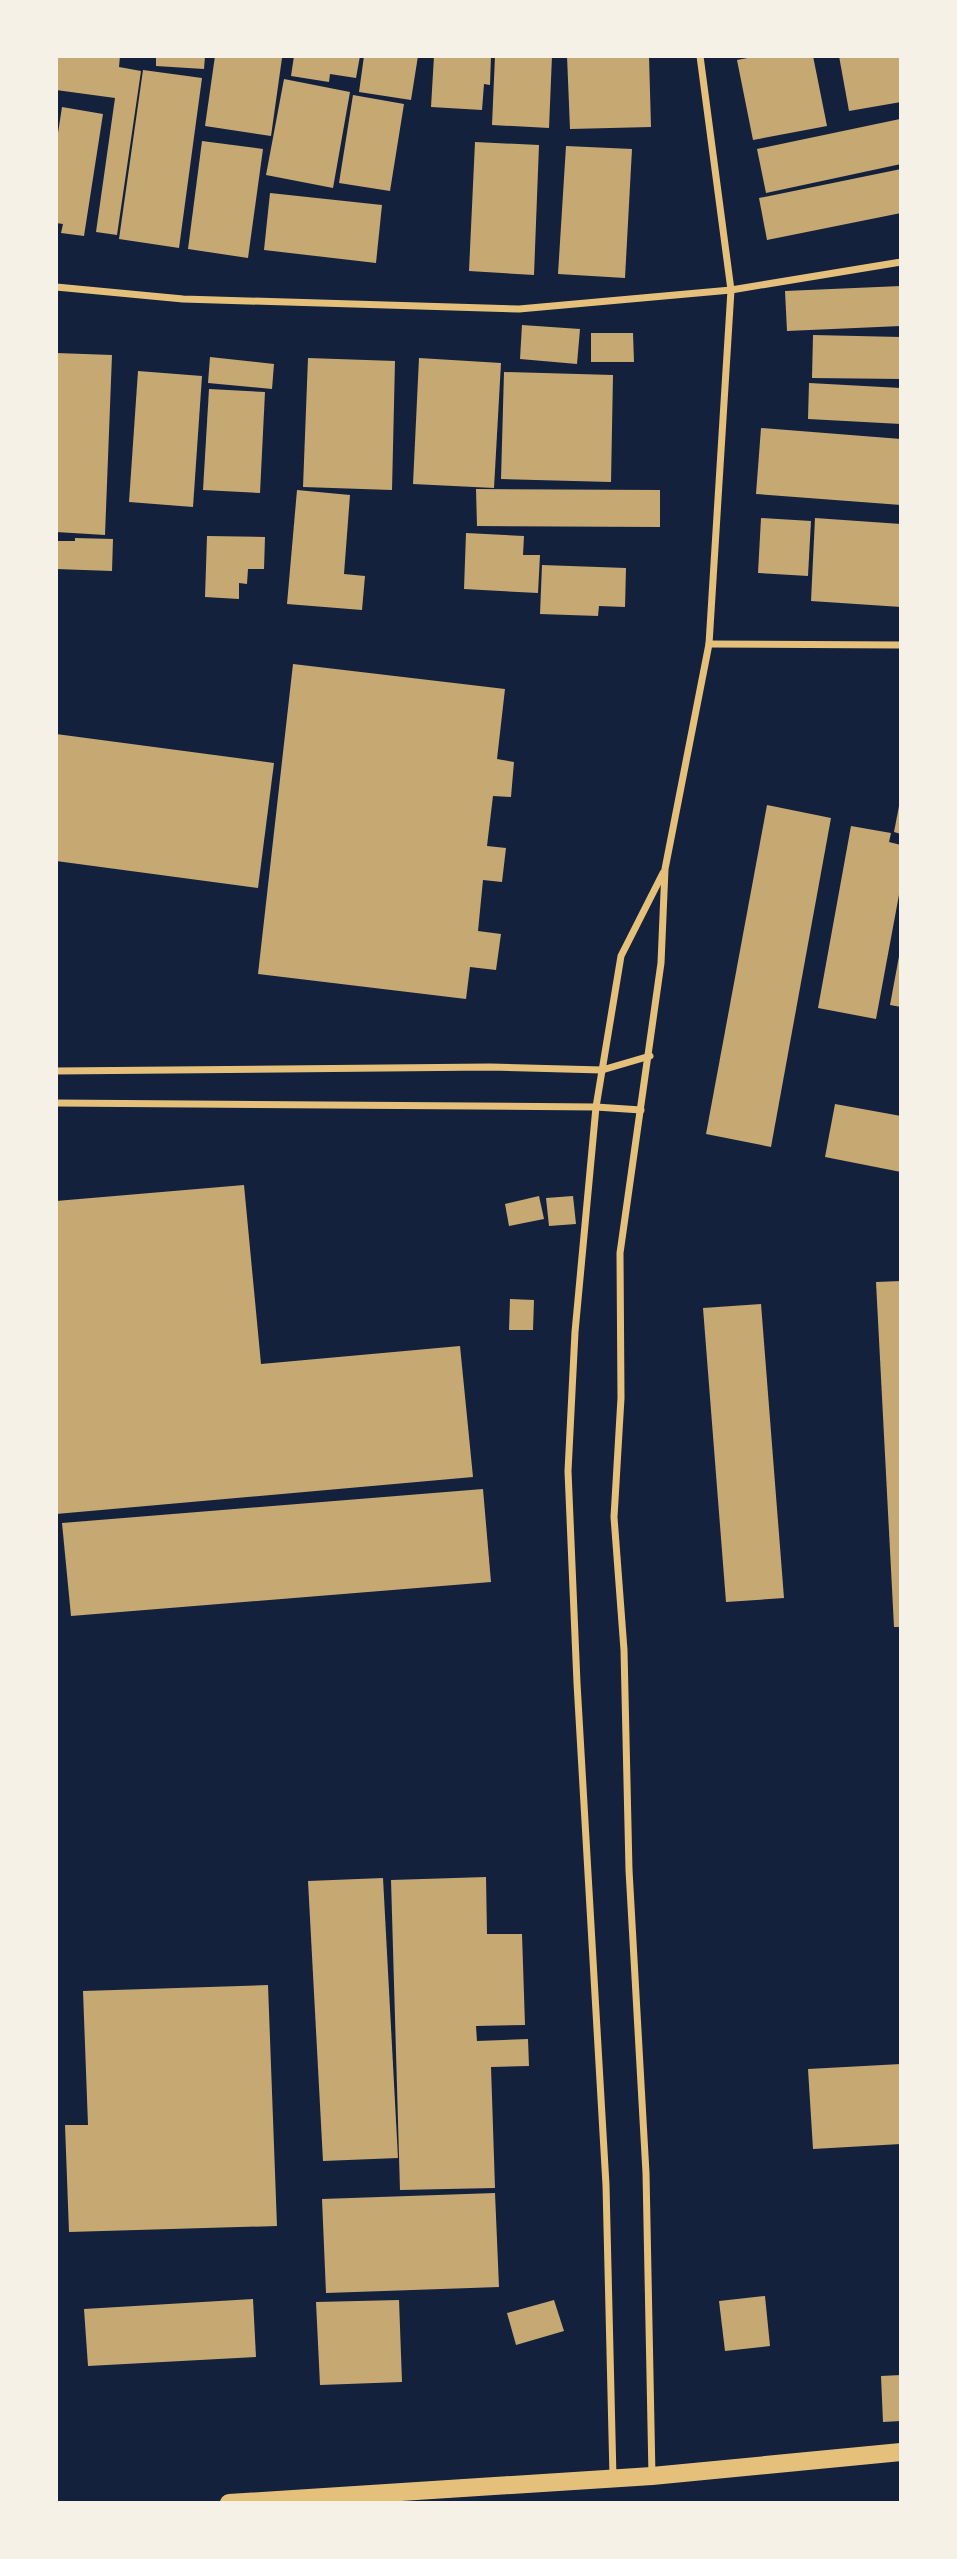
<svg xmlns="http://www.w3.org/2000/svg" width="957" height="2559" font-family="'Fira Sans',sans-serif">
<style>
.building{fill:#c6a872}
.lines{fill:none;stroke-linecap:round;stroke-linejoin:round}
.minor{stroke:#e5c07b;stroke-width:7}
.primary{stroke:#e5c07b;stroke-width:18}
</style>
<rect width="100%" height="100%" fill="#14213d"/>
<g class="building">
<polygon points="56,56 120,56 119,67 141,71 117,235 96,232 115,98 56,90"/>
<polygon points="156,56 205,56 204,69 156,66"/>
<polygon points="215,56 282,58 271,136 205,126"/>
<polygon points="294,56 360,56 356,78 330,74 329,82 291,76"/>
<polygon points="364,56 418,56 411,100 359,92"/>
<polygon points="434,56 491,56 490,85 484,84 482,110 431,107"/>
<polygon points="495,56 552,56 549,128 492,125"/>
<polygon points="567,56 649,56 651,127 570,129"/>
<polygon points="758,56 813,56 827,126 753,140 737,60"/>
<polygon points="839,56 901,56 901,102 849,111"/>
<polygon points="143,70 202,78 179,248 119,239"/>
<polygon points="284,79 350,92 333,188 266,175"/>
<polygon points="353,95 404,104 390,191 339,183"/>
<polygon points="62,107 103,114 84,236 61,233 63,224 56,223 56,146"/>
<polygon points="900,119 901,164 766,193 757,149"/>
<polygon points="202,141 263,149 248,258 188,249"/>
<polygon points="475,142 539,145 534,275 469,271"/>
<polygon points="566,146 632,149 625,278 558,274"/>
<polygon points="901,169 901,213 767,240 759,198"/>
<polygon points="270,193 382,205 376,263 264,250"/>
<polygon points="901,286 901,326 787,331 785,291"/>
<polygon points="522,325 580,329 577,364 520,359"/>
<polygon points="591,333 633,333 634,362 591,362"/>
<polygon points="813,335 901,337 901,379 812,378"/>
<polygon points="56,353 112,355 105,535 56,532"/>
<polygon points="210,357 274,364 272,389 208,383"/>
<polygon points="308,358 395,361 392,490 303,487"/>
<polygon points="419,358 501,363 494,488 413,484"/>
<polygon points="138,371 202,376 193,507 129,502"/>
<polygon points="504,372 613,375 611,482 501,479"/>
<polygon points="809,383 901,388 901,424 808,419"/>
<polygon points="209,389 265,392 260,493 203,490"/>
<polygon points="761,428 901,439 901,505 756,494"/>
<polygon points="476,489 660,490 660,527 477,526"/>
<polygon points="297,490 350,495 344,574 365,576 362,610 287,604"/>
<polygon points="761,518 811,521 808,576 758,573"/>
<polygon points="815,518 901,524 901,607 811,601"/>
<polygon points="466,533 524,536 523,555 540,555 538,593 464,589"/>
<polygon points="207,536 265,537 264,569 248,569 247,584 239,583 239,599 205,597"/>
<polygon points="75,538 113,539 112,571 56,569 56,541 75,541"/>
<polygon points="542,565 626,568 625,607 599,606 598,616 540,614"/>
<polygon points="293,664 505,689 497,759 514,762 511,797 493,796 487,846 506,848 502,882 483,880 478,931 501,934 496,970 470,967 466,999 258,974"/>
<polygon points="56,734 274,763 258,888 56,861"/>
<polygon points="900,801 901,801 901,834 894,832"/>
<polygon points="767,805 831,818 771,1147 706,1134"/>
<polygon points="851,826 891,833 889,842 901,845 901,884 876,1019 818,1008"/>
<polygon points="900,951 901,951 901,1007 890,1005"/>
<polygon points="835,1104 901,1116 901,1172 825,1157"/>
<polygon points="244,1185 261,1364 460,1346 473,1477 56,1514 56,1201"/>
<polygon points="539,1196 544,1219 509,1226 505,1204"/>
<polygon points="573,1196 576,1224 549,1226 546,1198"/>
<polygon points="901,1281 901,1627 894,1627 876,1282"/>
<polygon points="510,1299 534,1300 533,1330 509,1330"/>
<polygon points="761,1304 784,1598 726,1602 703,1308"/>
<polygon points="483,1489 491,1582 71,1616 62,1523"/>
<polygon points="486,1877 487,1934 522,1934 525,2025 476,2026 477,2041 528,2039 529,2066 491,2067 495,2188 400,2190 391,1880"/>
<polygon points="383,1878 398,2158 323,2161 308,1881"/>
<polygon points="268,1985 277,2226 69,2232 65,2125 88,2125 83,1991"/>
<polygon points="901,2064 901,2144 813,2149 808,2069"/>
<polygon points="495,2193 499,2287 326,2293 322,2199"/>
<polygon points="765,2296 770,2346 725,2351 719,2301"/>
<polygon points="253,2299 256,2357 88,2366 84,2309"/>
<polygon points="399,2300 402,2382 320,2385 316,2302"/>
<polygon points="554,2300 564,2331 516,2345 507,2313"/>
<polygon points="901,2375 901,2421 883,2422 881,2376"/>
</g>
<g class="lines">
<g class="minor">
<polyline points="56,287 183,299 519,309 731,290 901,262"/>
<polyline points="709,644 901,645"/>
<polyline points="56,1071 490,1067 602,1070 650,1056"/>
<polyline points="56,1103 596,1107 641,1110"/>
<polyline points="652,2476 646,2173 629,1870 624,1650 614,1517 621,1398 620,1253 661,963 665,869 709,644 731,290 700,56"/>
<polyline points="613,2477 606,2185 577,1683 568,1471 575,1332 596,1107 621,956 663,873"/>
</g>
<polyline class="primary" points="229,2503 652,2476 901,2452"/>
</g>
<rect width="957" height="2559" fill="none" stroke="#f6f1e7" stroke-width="116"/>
</svg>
